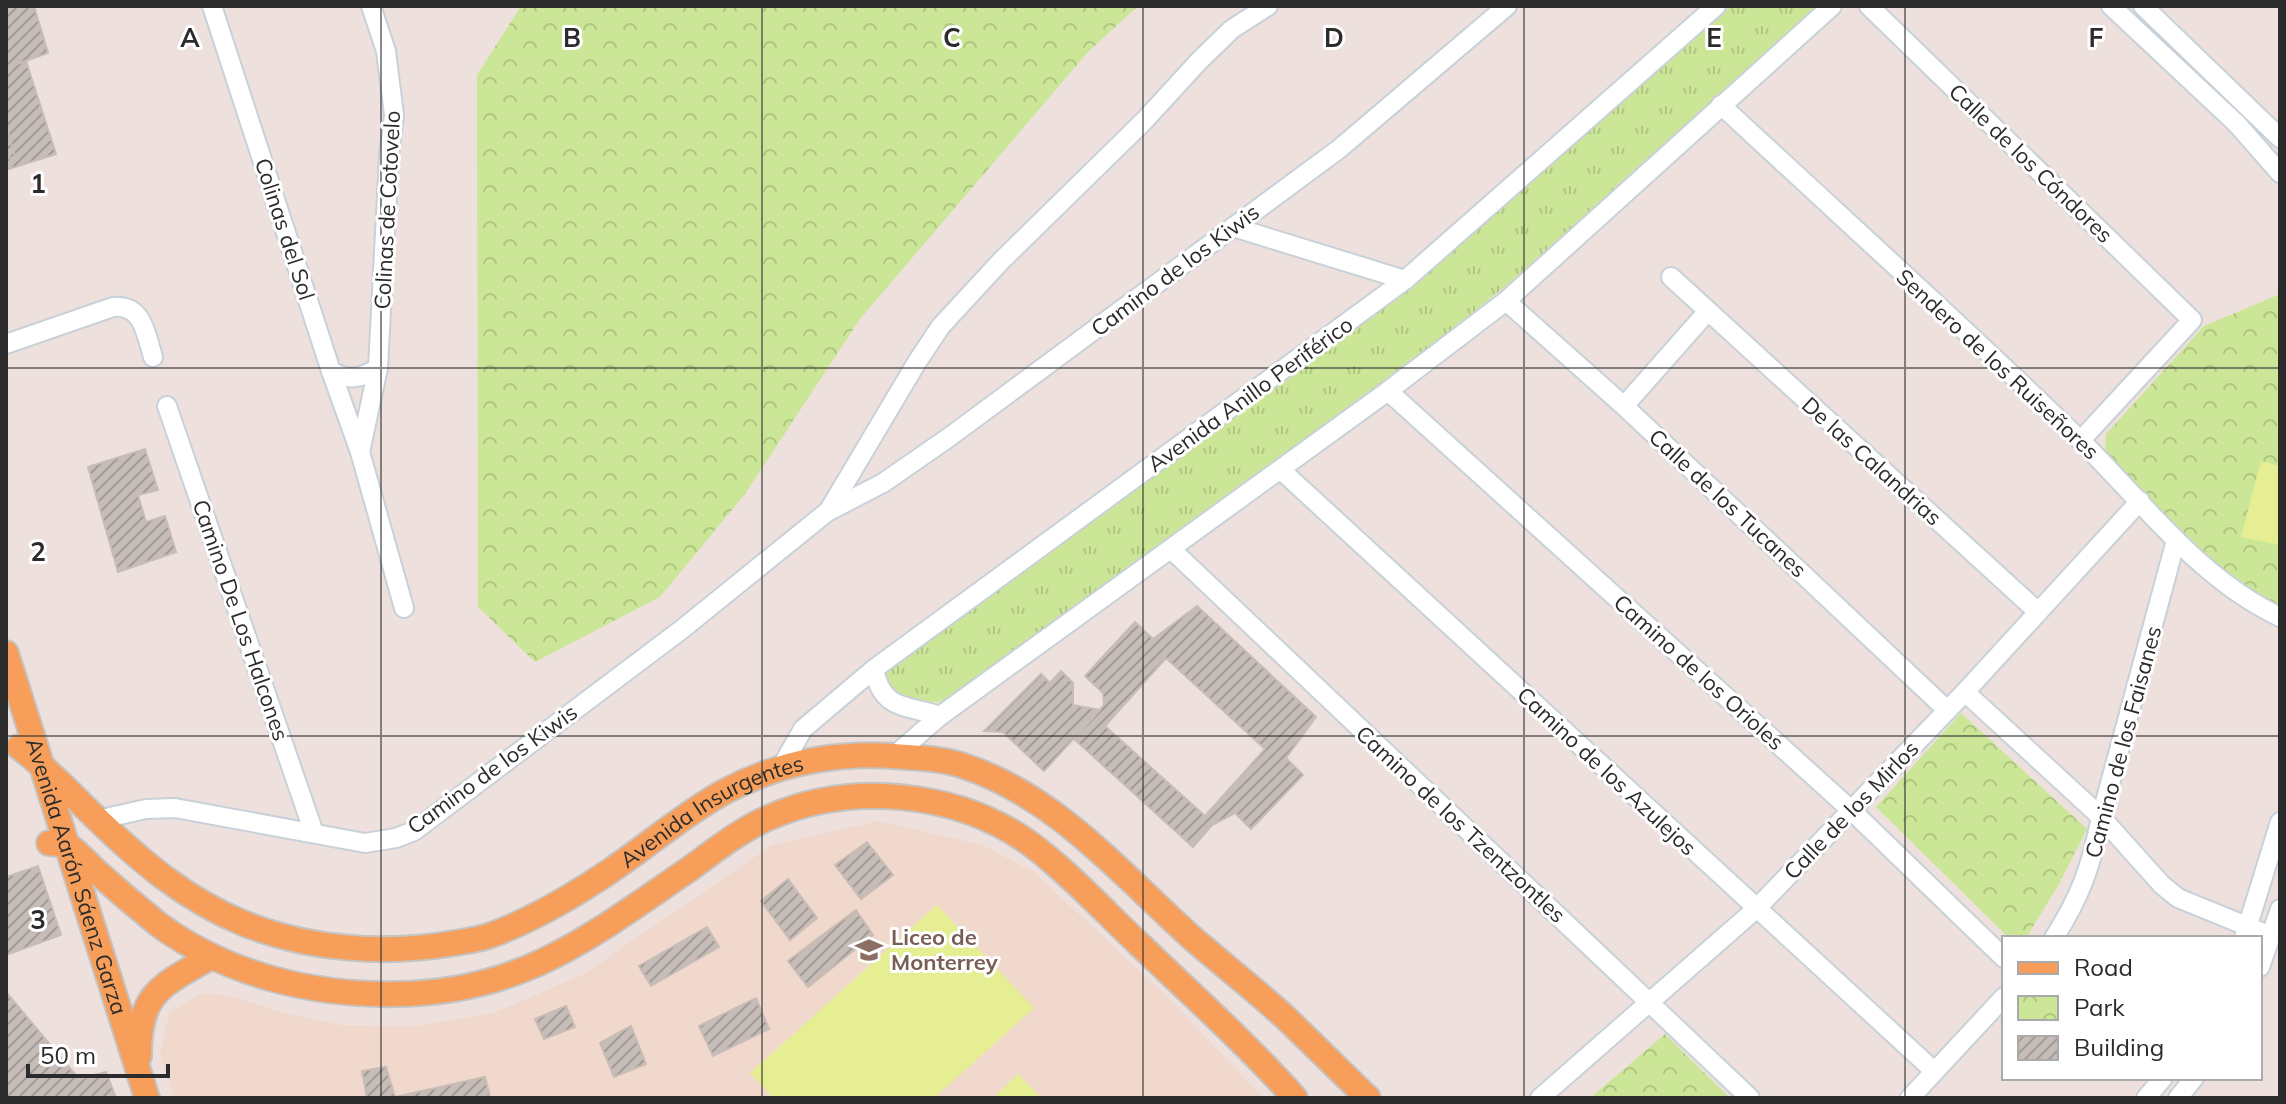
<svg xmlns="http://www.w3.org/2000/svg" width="2286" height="1104" font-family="Mulish,sans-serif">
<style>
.education{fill:#f0d8cc}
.grass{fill:url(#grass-tufts)}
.park{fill:url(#park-crowns)}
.pitch{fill:#e5ee93}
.building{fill:url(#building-hatch);stroke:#c9bcb6;stroke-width:2;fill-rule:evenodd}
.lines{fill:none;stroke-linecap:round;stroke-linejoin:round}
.minor-casing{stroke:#c8d1d9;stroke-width:22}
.major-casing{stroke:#c4c4c4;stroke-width:28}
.minor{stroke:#fff;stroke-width:18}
.major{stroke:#f69e5a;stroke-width:24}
.grid{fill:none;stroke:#2b2b2b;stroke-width:2;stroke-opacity:0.55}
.labels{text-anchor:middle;stroke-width:6;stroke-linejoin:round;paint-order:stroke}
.street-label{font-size:22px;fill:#2b2b2b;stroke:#fff}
.education-label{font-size:22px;font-weight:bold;fill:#785e54;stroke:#fff;text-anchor:start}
.grid-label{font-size:26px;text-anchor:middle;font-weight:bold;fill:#2b2b2b;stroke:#fff;stroke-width:6;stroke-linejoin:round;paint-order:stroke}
</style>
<defs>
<pattern id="grass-tufts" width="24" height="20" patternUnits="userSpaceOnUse" patternTransform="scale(2)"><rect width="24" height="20" fill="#cce697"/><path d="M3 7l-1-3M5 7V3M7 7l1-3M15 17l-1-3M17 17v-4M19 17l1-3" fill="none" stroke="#afc582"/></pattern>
<pattern id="park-crowns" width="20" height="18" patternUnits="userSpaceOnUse" patternTransform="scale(2)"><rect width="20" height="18" fill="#cce697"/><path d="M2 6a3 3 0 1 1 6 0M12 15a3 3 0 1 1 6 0" fill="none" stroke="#afc582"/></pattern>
<pattern id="building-hatch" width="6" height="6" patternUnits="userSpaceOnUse" patternTransform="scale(2)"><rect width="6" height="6" fill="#c6bdb8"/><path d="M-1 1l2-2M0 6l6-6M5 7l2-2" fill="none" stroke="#a19a96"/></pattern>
</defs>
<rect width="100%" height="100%" fill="#eee1dd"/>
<polygon class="education" points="879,821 982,845 1034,872 1165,995 1264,1098 174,1098 160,1054 169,1013 202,993 231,996 283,1013 341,1025 414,1026 491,1014 584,974 772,845"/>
<path class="grass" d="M1731,6H1819L1508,284L1455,327L1274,462L950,698C930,707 910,701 891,694L883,672L1388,305Z"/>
<g class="park">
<polygon points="521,6 1138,6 1088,52 860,319 745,494 660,597 535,662 478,607 477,75"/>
<polygon points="2280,294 2280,608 2232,580 2105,454 2106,434 2204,326"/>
<polygon points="1961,713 2087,829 2059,884 2026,938 2009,938 1876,807"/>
<polygon points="1665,1034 1730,1098 1590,1098"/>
</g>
<g class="pitch">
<polygon points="2261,461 2280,466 2280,545 2241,537"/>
<polygon points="937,905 1034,1008 934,1098 773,1098 750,1073"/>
<polygon points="1018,1074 1041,1098 993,1098"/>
</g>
<g class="building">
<polygon points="6,6 34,6 48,53 6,68"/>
<polygon points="26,61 56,154 6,170 6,68"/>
<polygon points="6,125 15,157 6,159"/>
<polygon points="145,449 158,490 138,495 146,522 165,516 176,552 118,572 88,467"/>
<path d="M1197,606L1316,717L1286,758L1303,775L1251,829L1235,813L1212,825L1193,847L1074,739L1104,705L1103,693L1085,676L1135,622L1153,639ZM1166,658L1265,749L1205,816L1105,726Z"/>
<polygon points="1061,671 1073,683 1073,705 1100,710 1044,771 1003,732 984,731 1041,674 1050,683"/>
<polygon points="867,842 893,875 861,899 835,865"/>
<polygon points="38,866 61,935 6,955 6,877"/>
<polygon points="788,879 817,918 790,940 761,901"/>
<polygon points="856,910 873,935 808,987 788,961"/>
<polygon points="707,927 719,947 651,986 639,966"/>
<polygon points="6,992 79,1079 106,1072 116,1098 6,1098"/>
<polygon points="756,998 769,1029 713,1056 699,1026"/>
<polygon points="566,1006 575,1027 544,1039 535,1019"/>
<polygon points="631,1026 646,1064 614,1077 600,1043"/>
<polygon points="386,1067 395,1097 485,1077 490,1097 367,1098 362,1071"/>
</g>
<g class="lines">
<g class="minor-casing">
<g id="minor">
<polyline points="212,6 331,371 360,452 404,608"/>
<polyline points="1869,6 2192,320 2081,440"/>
<polyline points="2111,6 2237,124 2280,173"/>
<polyline points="2143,6 2280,138"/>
<path d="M1721,105C1841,217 1963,326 2081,441C2143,502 2199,579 2280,617"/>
<polyline points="1233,227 1405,280"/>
<polyline points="1671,277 2037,611"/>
<polyline points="1506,301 1624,406 1947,710"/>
<path d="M6,344L113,307C143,304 146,334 153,357"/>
<path d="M331,371C349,381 360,379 378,368"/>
<polyline points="1388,391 1851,810 2004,958"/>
<polyline points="167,406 314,833"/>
<polyline points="1624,406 1708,311"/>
<polyline points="360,452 378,368 389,156 394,115 386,51 371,6"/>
<polyline points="1281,470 1934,1071"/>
<polyline points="829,510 917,362 941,326 1001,261 1144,121 1199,61 1232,29 1268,6"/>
<polyline points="1172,550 1750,1098"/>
<path d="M874,669C882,711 907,705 940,716"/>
<polyline points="1965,692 2101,817 2162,885 2178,898 2271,936"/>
<polyline points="894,756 940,716 1388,391 1506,301 1832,6"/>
<polyline points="779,771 803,729 874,669 1405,280 1716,6"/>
<polyline points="97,820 146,809 175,808 365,843 396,838 414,831 681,630 827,512 883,483 948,438 1339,149 1507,6"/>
<path d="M2054,938C2081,895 2091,867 2101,817L2176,540"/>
<polyline points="2244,938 2280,822"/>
<polyline points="2260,967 2280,909"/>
<polyline points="1540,1098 1756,909 1965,692 2140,501"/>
<polyline points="1910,1098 2004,997"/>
<polyline points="2146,1098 2163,1078"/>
<polyline points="2178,1098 2194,1078"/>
</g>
</g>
<g class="major-casing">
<g id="major">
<path id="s1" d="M6,653L147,1098"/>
<path id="s2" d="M19,747C47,768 70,793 95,817C139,860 186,900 243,923C309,950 386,955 455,943C468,941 482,939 494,934C536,918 575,895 613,869C650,844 684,814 724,792C776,764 834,752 893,756C917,758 941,758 964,766C1057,797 1120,873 1191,937C1223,965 1257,991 1288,1020C1315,1046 1341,1072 1368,1098"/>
<path d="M49,843C56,844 64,844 70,847C80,854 88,864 97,872C117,890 137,907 158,924C227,975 314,996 399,994C523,992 591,936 688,870C713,852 740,830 768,818C851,781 958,791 1032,845C1070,874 1104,911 1139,944C1192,995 1246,1043 1295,1098"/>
<path d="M139,1056C139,993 160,986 211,957"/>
</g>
</g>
<use href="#minor" class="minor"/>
<use href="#major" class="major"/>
</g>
<path class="grid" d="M381,6V1098M762,6V1098M1143,6V1098M1524,6V1098M1905,6V1098M6,368H2280M6,736H2280"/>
<defs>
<g id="school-bare" transform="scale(2.16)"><path d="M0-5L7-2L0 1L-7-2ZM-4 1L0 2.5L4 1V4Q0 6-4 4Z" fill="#8d6e63" stroke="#fff" stroke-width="2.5" paint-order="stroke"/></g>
</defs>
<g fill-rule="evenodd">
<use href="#school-bare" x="869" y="950"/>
</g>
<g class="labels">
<g class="street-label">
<text transform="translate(2031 163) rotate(44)" y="8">Calle de los Cóndores</text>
<text transform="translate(387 210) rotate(-87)" y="8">Colinas de Cotovelo</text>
<text transform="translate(285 229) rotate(72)" y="8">Colinas del Sol</text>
<text transform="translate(1175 270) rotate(-37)" y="8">Camino de los Kiwis</text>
<text transform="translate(1998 364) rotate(43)" y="8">Sendero de los Ruiseñores</text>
<text transform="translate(1250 394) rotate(-36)" y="8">Avenida Anillo Periférico</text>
<text transform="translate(1872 461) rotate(42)" y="8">De las Calandrias</text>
<text transform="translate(1728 503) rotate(43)" y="8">Calle de los Tucanes</text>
<text transform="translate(241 620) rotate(71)" y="8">Camino De Los Halcones</text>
<text transform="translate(1699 672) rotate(42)" y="8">Camino de los Orioles</text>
<text transform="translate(2123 742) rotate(-75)" y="8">Camino de los Faisanes</text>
<text transform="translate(492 769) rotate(-36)" y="8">Camino de los Kiwis</text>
<text transform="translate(1607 771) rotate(43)" y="8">Camino de los Azulejos</text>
<text transform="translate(1851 810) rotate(-46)" y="8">Calle de los Mirlos</text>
<text dy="8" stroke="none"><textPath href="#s2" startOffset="794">Avenida Insurgentes</textPath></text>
<text transform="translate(1461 824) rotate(43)" y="8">Camino de los Tzentzontles</text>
<text dy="8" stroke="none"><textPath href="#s1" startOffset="234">Avenida Aarón Sáenz Garza</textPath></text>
</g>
<g class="education-label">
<text x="891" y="945">Liceo de<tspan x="891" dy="25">Monterrey</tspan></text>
</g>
</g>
<g class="grid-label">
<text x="190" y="47">A</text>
<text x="572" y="47">B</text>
<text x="952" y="47">C</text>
<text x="1334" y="47">D</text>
<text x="1714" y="47">E</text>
<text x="2096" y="47">F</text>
<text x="38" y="193">1</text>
<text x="38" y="561">2</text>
<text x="38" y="929">3</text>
</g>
<rect width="2286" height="1104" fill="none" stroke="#2b2b2b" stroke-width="16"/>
<rect x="2002" y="936" width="260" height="144" fill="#ffffff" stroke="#aaaaaa" stroke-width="2"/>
<rect x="2018" y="962" width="40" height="12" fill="#f69e5a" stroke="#aaaaaa" stroke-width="2"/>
<text x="2074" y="976" font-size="24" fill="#2b2b2b">Road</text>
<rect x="2018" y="996" width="40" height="24" fill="url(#park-crowns)" stroke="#aaaaaa" stroke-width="2"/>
<text x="2074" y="1016" font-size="24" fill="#2b2b2b">Park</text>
<rect x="2018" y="1036" width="40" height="24" fill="url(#building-hatch)" stroke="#aaaaaa" stroke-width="2"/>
<text x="2074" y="1056" font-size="24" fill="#2b2b2b">Building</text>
<path d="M28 1064v12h140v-12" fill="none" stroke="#2b2b2b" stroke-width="4"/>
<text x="40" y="1064" font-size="24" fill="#2b2b2b" stroke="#ffffff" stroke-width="6" paint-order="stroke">50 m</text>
</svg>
